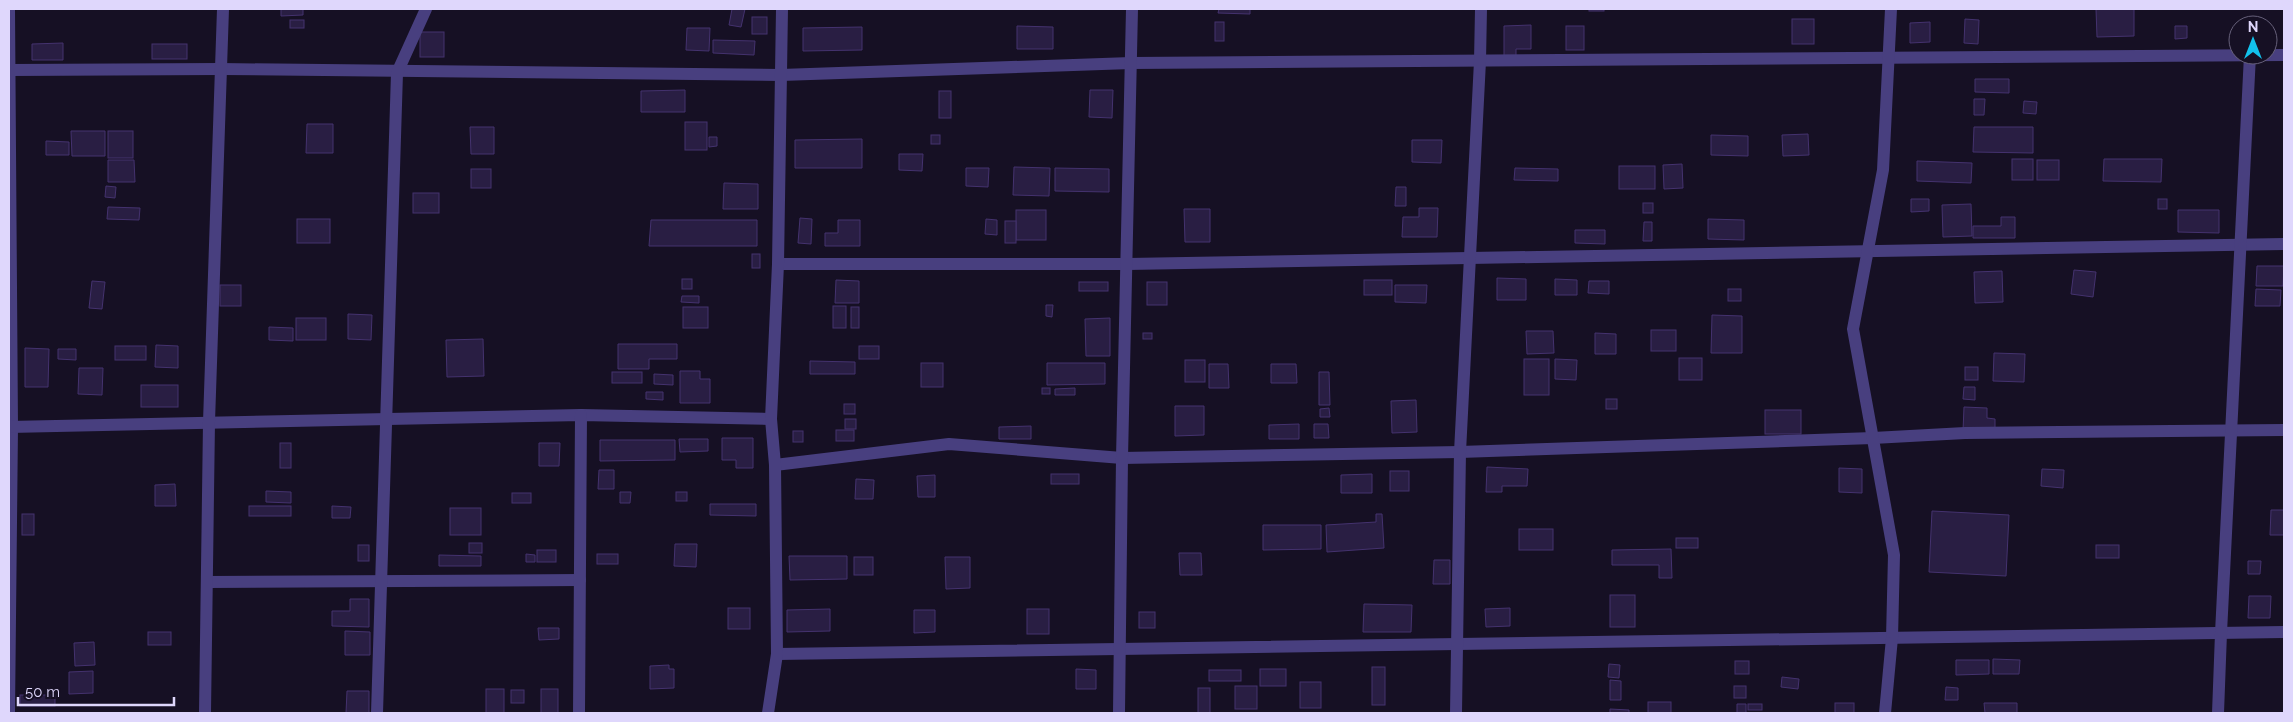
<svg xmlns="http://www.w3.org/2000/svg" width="2293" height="722" font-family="Raleway,sans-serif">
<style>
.building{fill:#291e43;stroke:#44326e}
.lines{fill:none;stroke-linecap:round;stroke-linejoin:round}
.minor{stroke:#483f7f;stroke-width:12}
</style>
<rect width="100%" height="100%" fill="#161024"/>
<g class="building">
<polygon points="281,9 303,9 303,15 281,16"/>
<polygon points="732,9 745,9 741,27 729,25"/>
<polygon points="1219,9 1250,9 1250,14 1218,13"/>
<rect x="1589" y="9" width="15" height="2"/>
<polygon points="2096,9 2134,9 2134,36 2097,37"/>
<rect x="752" y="17" width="15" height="17"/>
<rect x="1792" y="19" width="22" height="25"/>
<polygon points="1965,19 1979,20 1978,44 1964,43"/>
<rect x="290" y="20" width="14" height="8"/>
<rect x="1215" y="22" width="9" height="19"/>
<polygon points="1930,22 1930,42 1910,43 1910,23"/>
<polygon points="1531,25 1531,49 1516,49 1516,56 1504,56 1504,26"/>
<polygon points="1017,26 1053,27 1053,49 1017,49"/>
<rect x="1566" y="26" width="18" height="24"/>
<polygon points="2175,26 2187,26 2187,38 2175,39"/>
<polygon points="862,27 862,50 803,51 803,28"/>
<polygon points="687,28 710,28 709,51 686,50"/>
<rect x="420" y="32" width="24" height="25"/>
<polygon points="713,40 755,41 754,55 713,53"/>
<polygon points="63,43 63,60 32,60 32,44"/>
<rect x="152" y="44" width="35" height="15"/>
<polygon points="1975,79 2009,79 2009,93 1975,92"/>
<polygon points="685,90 685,112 641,112 641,91"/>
<polygon points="1090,90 1113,90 1112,118 1089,117"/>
<rect x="939" y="91" width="12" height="27"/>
<polygon points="1974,99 1985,99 1984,115 1974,115"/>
<polygon points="2024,101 2037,102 2036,114 2023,113"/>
<rect x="685" y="122" width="22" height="28"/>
<polygon points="307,124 333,124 333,153 306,153"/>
<polygon points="470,127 494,127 494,154 471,154"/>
<polygon points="1974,127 2033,127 2033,153 1973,152"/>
<polygon points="71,131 105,131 105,156 72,156"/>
<rect x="108" y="131" width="25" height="27"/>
<polygon points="1808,134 1809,155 1783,156 1782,135"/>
<rect x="931" y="135" width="9" height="9"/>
<polygon points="1711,135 1748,136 1748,156 1711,155"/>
<polygon points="709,137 717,137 717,146 709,147"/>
<polygon points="862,139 862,168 795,168 795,140"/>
<polygon points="1412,140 1442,140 1441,163 1412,162"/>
<polygon points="46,141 69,142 69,155 46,155"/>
<polygon points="899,154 923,154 922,171 899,170"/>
<rect x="2012" y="159" width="21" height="21"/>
<polygon points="2104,159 2162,159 2161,182 2103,181"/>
<polygon points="108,160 134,160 135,182 108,182"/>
<rect x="2037" y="160" width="22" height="20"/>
<polygon points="1917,161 1972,163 1971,183 1917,181"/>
<polygon points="1682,164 1683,188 1664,189 1663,165"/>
<rect x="1619" y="166" width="36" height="23"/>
<polygon points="1014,167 1050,168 1049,196 1013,195"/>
<polygon points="966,168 989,168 988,187 966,186"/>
<polygon points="1055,168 1109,169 1109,192 1055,191"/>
<polygon points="1515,168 1558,169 1558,181 1514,180"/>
<rect x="471" y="169" width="20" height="19"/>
<polygon points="724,183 758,184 758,209 723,209"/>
<polygon points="106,186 116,187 115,198 105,197"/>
<polygon points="1396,187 1406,187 1406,206 1395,206"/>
<rect x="413" y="193" width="26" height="20"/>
<polygon points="1911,199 1929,199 1929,211 1911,212"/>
<rect x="2158" y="199" width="9" height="10"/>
<rect x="1643" y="203" width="10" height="10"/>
<polygon points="1971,204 1972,236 1943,237 1942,205"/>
<polygon points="108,207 140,208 139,220 107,219"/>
<polygon points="1419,208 1438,208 1437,237 1402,237 1403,217 1419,217"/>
<polygon points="1184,209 1210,209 1210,242 1185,242"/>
<rect x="1016" y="210" width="30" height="30"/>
<polygon points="2178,210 2219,210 2219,233 2178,232"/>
<polygon points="2001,217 2015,217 2015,238 1973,238 1973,226 2001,226"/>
<polygon points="800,218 812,219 811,244 798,243"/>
<rect x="297" y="219" width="33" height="24"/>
<polygon points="986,219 997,220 997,235 985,234"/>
<polygon points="1708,219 1744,220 1744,240 1708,239"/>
<polygon points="651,220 757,220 757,246 649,246"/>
<polygon points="838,220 860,220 860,246 825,246 825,233 838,233"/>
<rect x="1005" y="221" width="11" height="22"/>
<polygon points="1644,222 1652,222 1652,241 1643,241"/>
<polygon points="1575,230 1605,230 1605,244 1575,243"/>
<rect x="752" y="254" width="8" height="14"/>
<polygon points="2257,266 2284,266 2283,286 2256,286"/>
<polygon points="2074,270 2096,272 2093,297 2071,294"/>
<polygon points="2002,271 2003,302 1975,303 1974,272"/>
<polygon points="1497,278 1526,279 1526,300 1497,300"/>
<rect x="682" y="279" width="10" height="10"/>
<polygon points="1555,279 1577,280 1577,295 1555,295"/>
<polygon points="836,280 859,281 859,303 835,303"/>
<rect x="1364" y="280" width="28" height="15"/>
<polygon points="92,281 105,282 102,309 89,308"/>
<polygon points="1589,281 1609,281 1609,294 1588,293"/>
<rect x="1079" y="282" width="29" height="9"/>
<rect x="1147" y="282" width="20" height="23"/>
<rect x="220" y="285" width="21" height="21"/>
<polygon points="1395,285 1427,285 1426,303 1395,302"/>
<rect x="1728" y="289" width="13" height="12"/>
<polygon points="2256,289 2281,290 2280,306 2255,306"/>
<polygon points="682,296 699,296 699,303 681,302"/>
<polygon points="1046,305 1053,305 1052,317 1046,316"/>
<rect x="833" y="306" width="13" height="22"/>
<rect x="683" y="307" width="25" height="21"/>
<rect x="851" y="307" width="8" height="21"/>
<polygon points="348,314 372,315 371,340 348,339"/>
<polygon points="1712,315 1742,316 1742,353 1711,353"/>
<rect x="296" y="318" width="30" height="22"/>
<polygon points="1110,318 1110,356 1086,356 1085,319"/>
<polygon points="269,327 293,328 293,341 269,340"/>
<rect x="1651" y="330" width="25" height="21"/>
<polygon points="1526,331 1553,331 1554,353 1527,354"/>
<rect x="1143" y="333" width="9" height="6"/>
<polygon points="1595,333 1616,334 1616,354 1595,354"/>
<polygon points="483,339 484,376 447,377 446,340"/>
<polygon points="618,344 677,344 677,359 649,359 649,369 618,369"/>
<polygon points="156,345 178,346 178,368 155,367"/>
<rect x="115" y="346" width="31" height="14"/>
<rect x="859" y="346" width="20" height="13"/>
<polygon points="25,348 49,349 48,387 25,387"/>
<polygon points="58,349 76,349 76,360 58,359"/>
<polygon points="1994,353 2025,354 2024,382 1993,381"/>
<rect x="1679" y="358" width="23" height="22"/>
<rect x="1524" y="359" width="25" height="36"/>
<polygon points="1555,359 1577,360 1576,380 1555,379"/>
<rect x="1185" y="360" width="20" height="22"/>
<polygon points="810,361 855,362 855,374 810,374"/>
<rect x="921" y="363" width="22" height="24"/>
<polygon points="1047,363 1105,363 1105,384 1047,385"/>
<polygon points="1209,364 1228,364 1229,388 1209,388"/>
<polygon points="1271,364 1296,364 1297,383 1271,383"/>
<rect x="1965" y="367" width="13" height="13"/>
<polygon points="79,368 103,368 102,395 78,394"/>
<polygon points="680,371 700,371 700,379 710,379 710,403 680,403"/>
<rect x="612" y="372" width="30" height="11"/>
<polygon points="1319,372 1329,372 1330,405 1319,405"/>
<polygon points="654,374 673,375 673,385 654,384"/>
<rect x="141" y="385" width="37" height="22"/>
<polygon points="1964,387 1975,387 1975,400 1963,399"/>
<rect x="1042" y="388" width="8" height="6"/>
<polygon points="1075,388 1075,395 1055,395 1055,389"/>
<polygon points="646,392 663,392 663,400 646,399"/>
<rect x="1606" y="399" width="11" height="10"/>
<polygon points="1416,400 1417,432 1392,433 1391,401"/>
<rect x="844" y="404" width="11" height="10"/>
<polygon points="1175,406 1204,406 1204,435 1175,436"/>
<polygon points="1964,407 1987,408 1987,418 1995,419 1995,432 1963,431"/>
<polygon points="1329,408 1330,417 1320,417 1320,409"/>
<rect x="1765" y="410" width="36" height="24"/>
<rect x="845" y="419" width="11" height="10"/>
<polygon points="1299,424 1299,439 1269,439 1269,425"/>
<polygon points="1314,424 1328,424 1329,438 1314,438"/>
<polygon points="1031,426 1031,439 999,439 999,427"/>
<rect x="836" y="430" width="18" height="11"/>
<rect x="793" y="431" width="10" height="11"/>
<polygon points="722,438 753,438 753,468 736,468 736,460 722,460"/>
<polygon points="679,439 708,439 708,451 680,452"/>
<polygon points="600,440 675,440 675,460 600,461"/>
<rect x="280" y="443" width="11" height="25"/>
<polygon points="539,443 560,443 559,466 539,466"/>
<polygon points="1487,467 1528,469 1527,486 1502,486 1502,492 1486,492"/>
<polygon points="1839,468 1862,469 1862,493 1839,492"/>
<polygon points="2042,469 2064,470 2063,488 2041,486"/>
<polygon points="599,470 614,470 614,489 598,489"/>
<rect x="1390" y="471" width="19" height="20"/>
<rect x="1051" y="474" width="28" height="10"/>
<polygon points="1372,474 1372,493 1341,493 1341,475"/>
<polygon points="935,475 935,497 918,497 917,476"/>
<polygon points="856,479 874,480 873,499 855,499"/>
<polygon points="175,484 176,506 155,506 155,485"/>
<polygon points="266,491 291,492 291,503 266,502"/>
<polygon points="620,492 631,492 630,503 620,503"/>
<rect x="676" y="492" width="11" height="9"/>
<rect x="512" y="493" width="19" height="10"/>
<polygon points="710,504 756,504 756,516 710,515"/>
<rect x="249" y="506" width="42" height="10"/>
<polygon points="332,506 351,507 350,518 332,518"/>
<rect x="450" y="508" width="31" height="27"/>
<polygon points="2271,510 2284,510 2284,535 2270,535"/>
<polygon points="1932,511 2009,515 2006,576 1929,572"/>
<rect x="22" y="514" width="12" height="21"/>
<polygon points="1376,514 1382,514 1384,548 1327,552 1326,525 1376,522"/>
<polygon points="1263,525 1321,525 1321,549 1263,550"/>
<rect x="1519" y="529" width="34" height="21"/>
<rect x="1676" y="538" width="22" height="10"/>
<rect x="469" y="543" width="13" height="10"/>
<polygon points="675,544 697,544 696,567 674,566"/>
<rect x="358" y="545" width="11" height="16"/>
<rect x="2096" y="545" width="23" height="13"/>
<polygon points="1671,549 1672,578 1659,578 1659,565 1612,565 1612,550"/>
<rect x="537" y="550" width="19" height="12"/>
<polygon points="1179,553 1201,553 1202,575 1180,575"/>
<polygon points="526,554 535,555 535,562 526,562"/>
<rect x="597" y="554" width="21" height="10"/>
<polygon points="439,555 481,556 481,566 439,566"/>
<polygon points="789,556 847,556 847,579 790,580"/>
<rect x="854" y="557" width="19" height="18"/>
<polygon points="945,557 970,557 970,588 946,589"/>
<polygon points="1434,560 1450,560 1450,584 1433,584"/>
<polygon points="2248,561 2261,561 2260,574 2248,574"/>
<rect x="1610" y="595" width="25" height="32"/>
<polygon points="2249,596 2271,596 2270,618 2248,618"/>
<polygon points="350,599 369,599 369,627 332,626 332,611 350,611"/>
<polygon points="1364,604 1412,605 1411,632 1363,632"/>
<rect x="728" y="608" width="22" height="21"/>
<polygon points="1510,608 1510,626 1486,627 1485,609"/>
<polygon points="830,609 830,631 787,632 787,610"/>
<rect x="1027" y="609" width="22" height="25"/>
<polygon points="914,610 935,610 935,632 914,633"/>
<rect x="1139" y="612" width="16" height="16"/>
<polygon points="538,628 559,628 559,639 539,640"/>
<polygon points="345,631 370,632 370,655 345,655"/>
<rect x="148" y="632" width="23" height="13"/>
<polygon points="94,642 95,665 75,666 74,643"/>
<polygon points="1993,659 2020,660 2019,674 1993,674"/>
<polygon points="1956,660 1989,660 1989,674 1956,675"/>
<rect x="1735" y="661" width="14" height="13"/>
<polygon points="1609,664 1620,665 1619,678 1608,677"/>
<polygon points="669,665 669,669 674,669 674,688 650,689 650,666"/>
<rect x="1372" y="667" width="13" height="38"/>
<polygon points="1076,669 1096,670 1096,689 1076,689"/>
<rect x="1260" y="669" width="26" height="17"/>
<rect x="1209" y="670" width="32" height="11"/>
<polygon points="93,671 93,693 69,694 69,672"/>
<polygon points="1782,677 1799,679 1798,689 1781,687"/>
<polygon points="1610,680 1621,681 1621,700 1610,700"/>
<rect x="1300" y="682" width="21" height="26"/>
<rect x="1235" y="686" width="22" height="23"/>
<rect x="1734" y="686" width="12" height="12"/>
<polygon points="1946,687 1958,688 1958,700 1945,700"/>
<rect x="1198" y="688" width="12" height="25"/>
<rect x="486" y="689" width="18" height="24"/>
<rect x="541" y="689" width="17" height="24"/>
<rect x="511" y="690" width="13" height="13"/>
<polygon points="347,691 369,691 369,713 346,713"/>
<rect x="20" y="695" width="35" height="11"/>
<rect x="1648" y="702" width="23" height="11"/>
<rect x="1835" y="703" width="19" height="10"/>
<polygon points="1984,703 2017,703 2017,713 1985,713"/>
<polygon points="1737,704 1746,704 1746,713 1766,713 1737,713"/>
<rect x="1748" y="704" width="14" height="6"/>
<polygon points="1610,709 1629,710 1629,713 1610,713"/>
</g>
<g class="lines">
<g class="minor">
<polyline points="9,9 12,427 9,713"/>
<polyline points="9,70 221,69 781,75 1131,63 2284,55"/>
<polyline points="778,264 1128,264 2284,244"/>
<polyline points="9,427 581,415 771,419"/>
<polyline points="775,465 949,444 1122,458 1460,452 1873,438 1965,433 2284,430"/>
<polyline points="207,582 580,580"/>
<polyline points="777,654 2284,632"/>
<polyline points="205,713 209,422 223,9"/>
<polyline points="377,713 397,73 426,9"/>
<polyline points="579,713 581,415"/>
<polyline points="768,713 777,654 775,465 771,419 778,264 782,9"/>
<polyline points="1119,713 1122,458 1132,9"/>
<polyline points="1456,713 1460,452 1480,61 1481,9"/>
<polyline points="1885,713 1892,638 1894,555 1853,329 1883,170 1891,9"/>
<polyline points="2218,713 2221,633 2250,55"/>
</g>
</g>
<rect width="2293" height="722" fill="none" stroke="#dfd7fc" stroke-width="20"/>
<g transform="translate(2253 40)"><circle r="24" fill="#161024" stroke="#66607a"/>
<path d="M0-4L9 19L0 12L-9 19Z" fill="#12c1ec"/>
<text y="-8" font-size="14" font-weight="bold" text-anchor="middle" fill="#dfd7fc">N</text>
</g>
<path d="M18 697v8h156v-8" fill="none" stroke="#dfd7fc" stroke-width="2.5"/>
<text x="25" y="697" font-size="15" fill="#dfd7fc" stroke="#161024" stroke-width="4" paint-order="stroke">50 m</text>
</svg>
